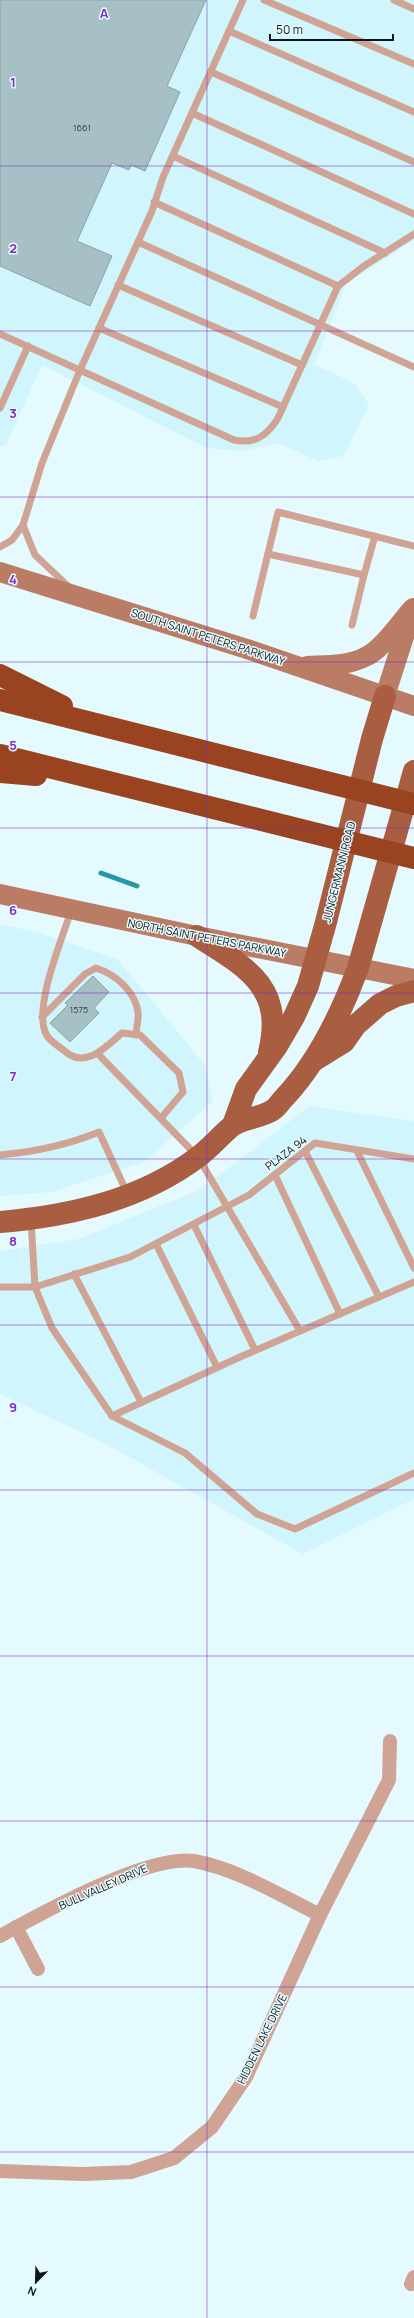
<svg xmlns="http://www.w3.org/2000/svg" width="414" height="2318" font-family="Manrope,sans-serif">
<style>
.built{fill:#d1f5fc}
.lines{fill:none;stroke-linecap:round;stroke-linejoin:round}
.stream{stroke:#2896a6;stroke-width:5}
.building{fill:#a6c0c5;stroke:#8aa3a8}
.lane{stroke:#cfa495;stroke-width:7}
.street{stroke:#cfa495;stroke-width:14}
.secondary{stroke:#ba7c65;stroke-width:20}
.primary{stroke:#a95e42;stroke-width:22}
.highway{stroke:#994321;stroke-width:22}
.grid{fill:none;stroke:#7b2cbf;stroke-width:1;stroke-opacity:0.55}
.labels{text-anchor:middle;stroke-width:3;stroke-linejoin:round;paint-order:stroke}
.number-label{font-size:9px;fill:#334144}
.street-label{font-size:11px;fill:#0d1719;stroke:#e5fafe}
.grid-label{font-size:13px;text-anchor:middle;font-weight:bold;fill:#7b2cbf;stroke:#e5fafe;stroke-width:3;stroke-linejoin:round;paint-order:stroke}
</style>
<rect width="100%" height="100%" fill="#e5fafe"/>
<g class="built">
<polygon points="0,0 414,0 414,240 346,284 314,364 355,384 369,405 343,456 318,461 278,443 242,451 207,448 42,365 6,445 0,447"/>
<polygon points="0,924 39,933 117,959 204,1064 213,1101 144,1162 51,1192 0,1196"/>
<polygon points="309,1106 414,1121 414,1499 303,1554 104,1443 0,1394 0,1251 79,1239 194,1192 240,1160"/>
</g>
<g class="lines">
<polyline class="stream" points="101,873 137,886"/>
</g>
<g class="building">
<polygon points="0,0 206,0 167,86 180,92 145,171 131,165 129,170 112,163 77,241 112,256 90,306 0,266"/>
<polygon points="93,976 109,992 94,1008 99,1013 70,1042 50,1023 68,1005 65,1003"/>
</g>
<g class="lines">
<g class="lane">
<polyline points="264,0 414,64"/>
<polyline points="394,0 414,9"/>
<polyline points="229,31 414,112"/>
<polyline points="211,72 414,162"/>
<polyline points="192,113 414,214"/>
<polyline points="173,156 385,253"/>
<polyline points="154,202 338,286"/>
<polyline points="138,242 414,367"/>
<polyline points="118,285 302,365"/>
<polyline points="99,328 283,407"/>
<path d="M0,334L234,440C255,444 267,436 278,418L338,286L364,266L414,234"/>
<polyline points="0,408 28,346"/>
<polyline points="23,525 35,555 69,587"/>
<polyline points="0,547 12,540 23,525 42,463 80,370 152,211 163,177 243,0"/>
<polyline points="268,554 364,575 375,536"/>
<polyline points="253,616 278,512 414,546"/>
<polyline points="352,625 364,575"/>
<path d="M71,911C62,939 33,1008 46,1034C49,1041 60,1047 66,1052C86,1069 107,1046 122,1033L140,1035L179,1073L183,1092L161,1118"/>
<path d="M42,1017L85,974L96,968C115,974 135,991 138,1012C139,1019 136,1028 136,1035"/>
<polyline points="98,1054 198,1157 300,1331"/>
<polyline points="305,1151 379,1297"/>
<polyline points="357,1151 414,1268"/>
<path d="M0,1155C34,1152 67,1145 99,1132L127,1193"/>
<polyline points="275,1175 340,1314"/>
<polyline points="31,1220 35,1287 52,1328 112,1416 185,1453 257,1514 295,1529 414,1473"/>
<polyline points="194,1225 255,1350"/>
<polyline points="156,1244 217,1367"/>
<polyline points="74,1274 141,1402"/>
<polyline points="0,1287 35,1287 130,1257 249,1195 315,1143 414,1159"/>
<polyline points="112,1416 240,1357 414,1282"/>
</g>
<g class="street">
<polyline points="16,1927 38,1969"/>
<path d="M0,1936C42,1913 148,1854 194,1861C238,1869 281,1896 320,1915"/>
<polyline points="0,2171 83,2174 131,2172 174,2158 212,2127 246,2077 320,1915 389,1780 390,1741"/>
<polyline points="411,2284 414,2277"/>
</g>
<g class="secondary">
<polyline points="0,572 247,649 414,706"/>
<path d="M307,666C326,665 348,666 365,657C382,650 400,622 413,608"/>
<polyline points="385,696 411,615"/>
<polyline points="0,894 197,936 414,979"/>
</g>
<g class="primary">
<path d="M197,936C246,967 285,987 269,1052"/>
<polyline points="315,1060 344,1042 356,1025 380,1004 396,996 414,991"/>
<polyline points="233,1125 246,1089 277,1046 294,1017 308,986 326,922 372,739 385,696"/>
<path d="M0,1222C70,1216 141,1200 198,1157C210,1148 220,1136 232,1126C243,1118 260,1118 271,1111C276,1109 280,1102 284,1098C318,1062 341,1014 358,968L414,771"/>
</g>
<g class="highway">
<polyline points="0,675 62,706"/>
<polyline points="0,700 414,804"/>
<polyline points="0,755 414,858"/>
<polyline points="0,772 36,775"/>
</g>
</g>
<path class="grid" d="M207,0V2318M0,166H414M0,331H414M0,497H414M0,662H414M0,828H414M0,993H414M0,1159H414M0,1325H414M0,1490H414M0,1656H414M0,1821H414M0,1987H414M0,2152H414"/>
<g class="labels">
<g class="number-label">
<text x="82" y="131">1661</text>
<text x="79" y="1013">1575</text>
</g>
<g class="street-label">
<text transform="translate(208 637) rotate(18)" y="4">SOUTH SAINT PETERS PARKWAY</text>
<text transform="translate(339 872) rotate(-76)" y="4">JUNGERMANN ROAD</text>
<text transform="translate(207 938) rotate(11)" y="4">NORTH SAINT PETERS PARKWAY</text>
<text transform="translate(286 1153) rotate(-37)" y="4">PLAZA 94</text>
<text transform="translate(103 1887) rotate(-24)" y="4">BULL VALLEY DRIVE</text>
<text transform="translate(262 2039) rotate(-64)" y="4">HIDDEN LAKE DRIVE</text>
</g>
</g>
<g class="grid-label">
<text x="104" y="18">A</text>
<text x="13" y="87">1</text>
<text x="13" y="253">2</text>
<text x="13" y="418">3</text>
<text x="13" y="584">4</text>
<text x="13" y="750">5</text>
<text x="13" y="915">6</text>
<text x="13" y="1081">7</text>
<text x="13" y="1246">8</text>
<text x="13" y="1412">9</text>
</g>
<g transform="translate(36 2282) rotate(203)" stroke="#e5fafe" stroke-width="3" paint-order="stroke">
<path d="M0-3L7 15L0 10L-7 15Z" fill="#0d1719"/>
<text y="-6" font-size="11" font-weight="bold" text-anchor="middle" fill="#0d1719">N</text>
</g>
<path d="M270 34v6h123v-6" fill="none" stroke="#0d1719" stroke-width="2"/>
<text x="276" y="34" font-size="12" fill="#0d1719" stroke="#e5fafe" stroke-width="3" paint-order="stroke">50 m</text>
</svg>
